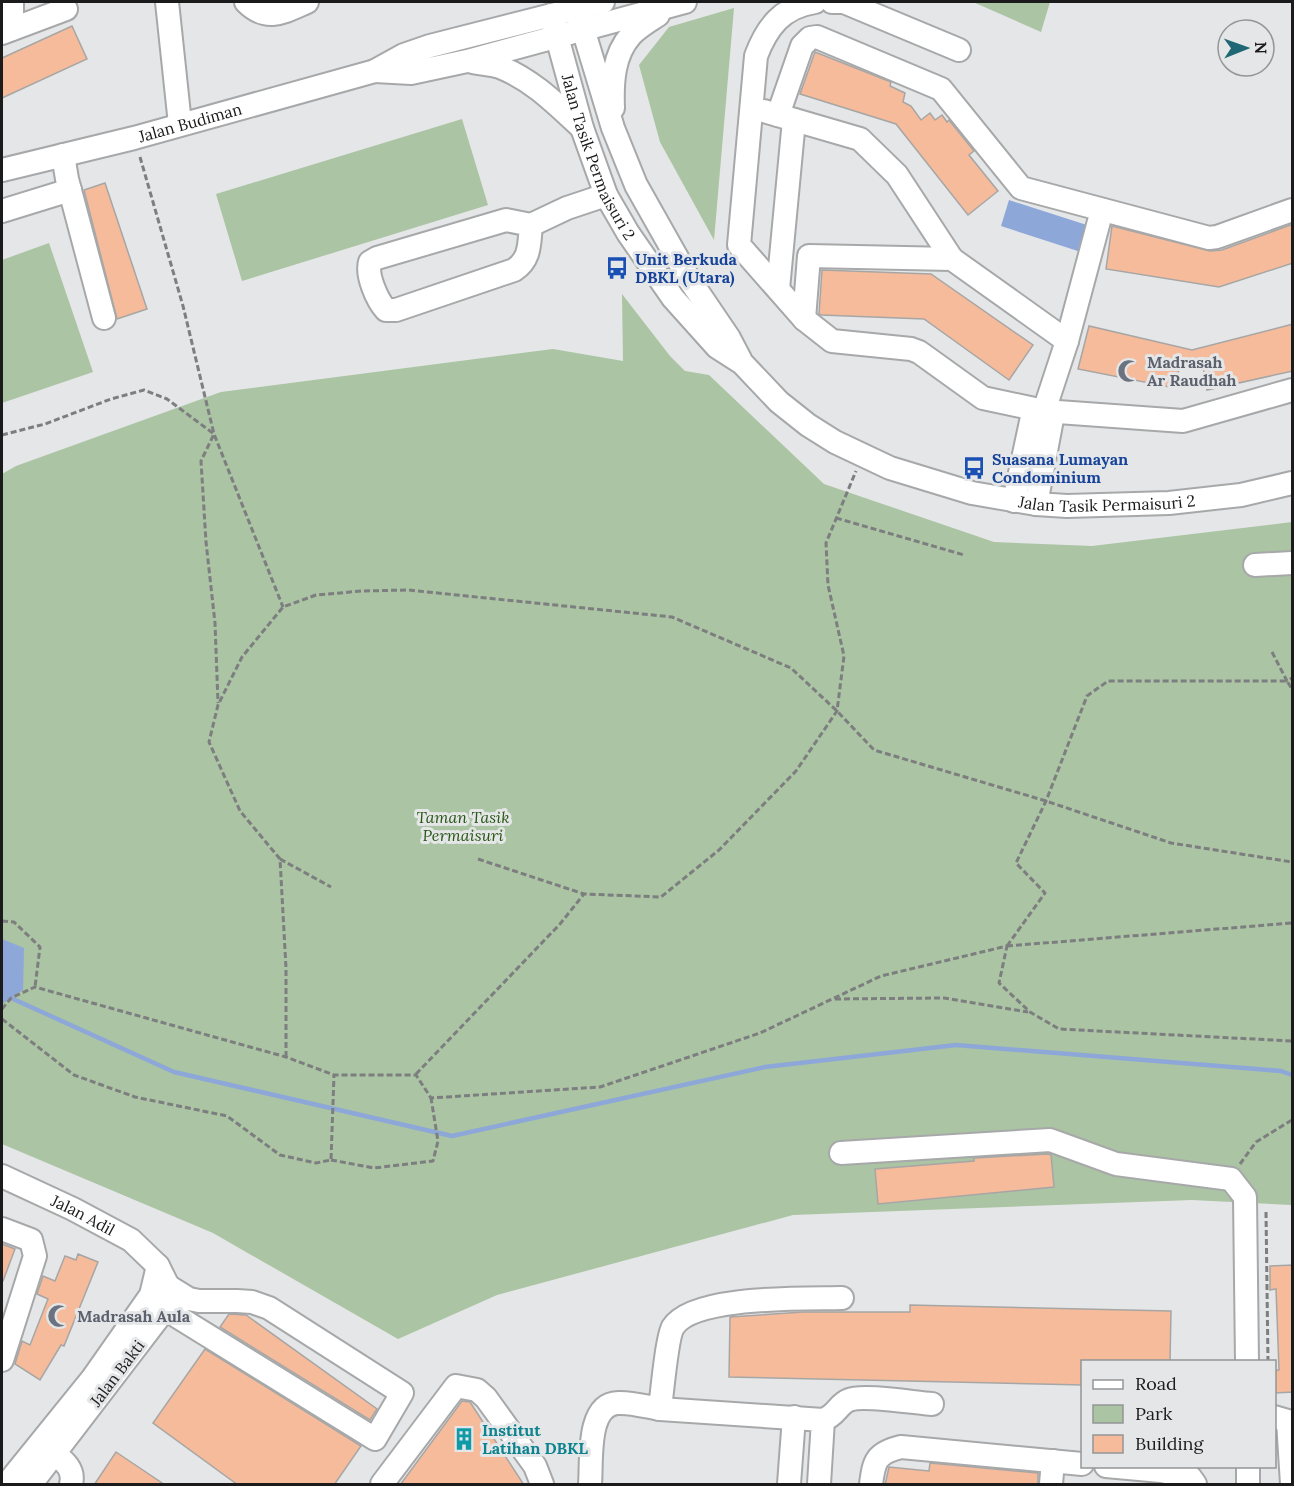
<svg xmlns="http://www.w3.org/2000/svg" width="1294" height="1486" font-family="Lora,serif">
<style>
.green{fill:#abc4a3}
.water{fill:#8da7d9}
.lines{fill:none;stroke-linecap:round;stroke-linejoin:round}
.stream{stroke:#8da7d9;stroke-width:4.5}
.building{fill:#f5bb9b;stroke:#a7a6a5;stroke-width:1.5}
.minor-casing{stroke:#a7a8a9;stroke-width:26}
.path{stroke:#7d7e7f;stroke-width:3;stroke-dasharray:6 3;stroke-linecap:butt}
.minor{stroke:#fff;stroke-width:22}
.labels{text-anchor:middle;stroke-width:6;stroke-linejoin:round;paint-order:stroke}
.street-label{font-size:16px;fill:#1b1b1c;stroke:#e4e6e7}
.transit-label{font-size:16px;font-weight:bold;fill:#164399;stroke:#e4e6e7;text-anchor:start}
.worship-label{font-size:16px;font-weight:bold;fill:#5b616d;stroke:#e4e6e7;text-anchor:start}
.park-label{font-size:16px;font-style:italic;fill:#285713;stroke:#e4e6e7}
.culture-label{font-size:16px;font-weight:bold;fill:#0d838f;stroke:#e4e6e7;text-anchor:start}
</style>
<rect width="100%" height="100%" fill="#e4e6e7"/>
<g class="green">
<polygon points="973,2 1050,2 1041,32"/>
<polygon points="734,8 714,240 660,142 639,65 669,27"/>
<polygon points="462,119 488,205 242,281 216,194"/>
<polygon points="49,243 93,372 2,403 2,260"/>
<polygon points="622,294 670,356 685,371 709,375 824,484 994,542 1092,546 1292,522 1292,1205 1192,1200 793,1215 497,1295 398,1339 213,1233 2,1144 2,474 16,466 221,392 553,349 623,361"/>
</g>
<g class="water">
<polygon points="1009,200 1093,227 1084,253 1001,226"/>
<polygon points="2,939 24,948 23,990 2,1004"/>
</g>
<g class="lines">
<polyline class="stream" points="11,998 174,1072 452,1136 765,1067 956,1045 1281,1071 1292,1075"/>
</g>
<g class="building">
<polygon points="72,26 87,59 2,98 2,58"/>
<polygon points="815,52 891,82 890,86 905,93 903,102 911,106 921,120 930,113 935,120 942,115 947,122 949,120 974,151 969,155 998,191 968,215 896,124 800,94"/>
<polygon points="105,183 147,309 117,319 84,190"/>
<polygon points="1293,224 1293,263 1219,287 1106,269 1112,226 1210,251 1222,250"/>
<polygon points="822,270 931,274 1033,345 1009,380 924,319 821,315 819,314"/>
<polygon points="1293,324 1293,371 1207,390 1203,367 1192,370 1180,366 1174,388 1078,369 1089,326 1192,350"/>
<polygon points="1048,1154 1051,1155 1054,1187 878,1204 875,1169 974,1161 974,1158"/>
<polygon points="2,1244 15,1249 3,1281 2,1281"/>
<polygon points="78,1254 98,1262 64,1346 61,1345 40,1380 15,1364 22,1341 30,1345 48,1299 37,1294 43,1276 55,1281 65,1256 76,1260"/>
<polygon points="1293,1265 1293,1392 1275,1393 1275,1370 1279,1370 1276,1289 1270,1290 1270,1266"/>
<polygon points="910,1305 1171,1311 1170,1362 1083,1362 1083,1385 729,1377 730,1317 803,1312 910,1312"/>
<polygon points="229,1314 246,1315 377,1409 370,1420 220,1327"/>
<polygon points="205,1349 361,1446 334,1485 238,1485 153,1423"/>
<polygon points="462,1401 470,1402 524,1485 400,1485"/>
<polygon points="116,1452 165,1485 94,1485"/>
<polygon points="930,1463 1038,1473 1038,1485 885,1485 889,1467 929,1471"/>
</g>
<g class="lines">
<g class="minor-casing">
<g id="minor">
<polyline points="167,2 180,124"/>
<path d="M246,2C267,23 284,12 307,2"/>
<path d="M815,2C782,7 767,27 756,56L739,245L804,319L832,341L911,349L919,352L983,398L1044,411L1183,421L1292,390"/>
<polyline points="832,2 844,2 959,50"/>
<polyline points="577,9 613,128 636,185 689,279 729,338 740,359"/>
<path id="s1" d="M551,15L582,128L606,195L628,233L673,298L717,347L742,363L779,402L808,425L835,442L890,468L972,493L1036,504L1067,506L1169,503L1241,495L1292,483"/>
<polyline points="12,29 12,2"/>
<polyline points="2,33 66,9"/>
<path d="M473,62C482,64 492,64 500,67C533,80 557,105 582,128"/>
<polyline points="375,71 411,73 467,61 685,2"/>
<path d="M613,108C612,83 613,55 631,35C638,27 649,21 658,15"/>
<polyline points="764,111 860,139 897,175 952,259"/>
<polyline points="778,115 802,46 810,38 817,37 941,89 1021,188 1209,238 1217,237 1292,210"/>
<polyline points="63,155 67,179 104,318"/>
<path id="s2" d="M2,170L134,138L375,71L404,55L430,46L603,2"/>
<polyline points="2,211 70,190"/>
<path d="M531,225C529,243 531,259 514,270L396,310H386C377,300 366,275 370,262L377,258L506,220L531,225L567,208L606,195"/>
<polyline points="778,289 794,120"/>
<polyline points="804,319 809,256 952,259 1067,341"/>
<polyline points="1014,501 1032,417 1044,411 1067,341 1102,210"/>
<polyline points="1036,504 1052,419 1044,411"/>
<polyline points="1255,565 1292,563"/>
<polyline points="841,1153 1050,1140 1116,1164 1231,1179 1245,1197 1247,1362"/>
<path id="s3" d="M2,1176L73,1209L131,1240L158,1266L168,1286L165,1309L31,1484"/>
<polyline points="2,1229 31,1240 35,1256 2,1360"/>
<polyline points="165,1309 375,1439 402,1393 269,1308 252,1302 237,1301 199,1301 189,1299 168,1286"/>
<polyline points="660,1409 823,1420 819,1484"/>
<polyline points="1274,1417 1288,1421 1292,1484"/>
<path d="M823,1420C837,1415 838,1404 849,1400C863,1394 915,1403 932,1404"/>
<path d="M44,1445C57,1457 76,1465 71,1484"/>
<polyline points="1106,1466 1161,1471 1190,1477 1195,1484"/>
<polyline points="1248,1466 1248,1484"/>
<polyline points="7,1484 92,1379 151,1295 158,1266"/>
<polyline points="382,1484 456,1386 477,1390 486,1398 535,1466 542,1484"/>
<path d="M590,1484C592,1462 586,1404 618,1403C631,1402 647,1407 660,1409C662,1393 667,1337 673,1327C693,1295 806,1299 842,1298"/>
<polyline points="789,1484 794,1417"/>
<path d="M871,1484C874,1461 876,1453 901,1447L1082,1464"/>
<polyline points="1051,1484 1053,1461"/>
</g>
</g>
<g class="path">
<polyline points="140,157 183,306 214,434 283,607"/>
<polyline points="2,435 45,424 111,399 144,390 167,399 214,434 201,461 206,542 215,623 218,703"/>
<polyline points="836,518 964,555"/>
<polyline points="1272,652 1287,681 1292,678"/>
<polyline points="280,859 331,887"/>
<polyline points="478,859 584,894"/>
<polyline points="2,921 14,922 40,947 35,987"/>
<polyline points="1007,946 1045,893 1016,863 1046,801 1087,696 1108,681 1287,681 1292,689"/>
<polyline points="1007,946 1292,923"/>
<polyline points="835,999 944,998 1028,1012"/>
<polyline points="2,1009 11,998 35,987 286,1057 334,1075 416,1075 431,1098 600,1087 760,1033 881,976 1007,946 999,983 1030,1012 1059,1029 1292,1041"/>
<polyline points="2,1019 74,1075 135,1097 227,1116 280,1155 316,1163 331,1160 334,1075"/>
<polyline points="286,1057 286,968 280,859 240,811 209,742 218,705 242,657 283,607 316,595 362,591 408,590 672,617 791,668 837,711 874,750 1046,801 1171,843 1292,862"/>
<polyline points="416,1074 560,924 584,894 661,897 719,850 796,771 837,711 844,656 828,585 826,543 856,471"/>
<polyline points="331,1160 374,1168 433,1161 438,1141 431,1098"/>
<polyline points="1240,1164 1256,1142 1292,1120"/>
<polyline points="1266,1212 1268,1362"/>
</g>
<use href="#minor" class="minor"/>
</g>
<defs>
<g id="bus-bare" transform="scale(1.8)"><path d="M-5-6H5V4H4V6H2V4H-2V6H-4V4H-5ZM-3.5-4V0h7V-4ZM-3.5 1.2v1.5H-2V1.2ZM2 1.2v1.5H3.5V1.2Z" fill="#1a4fb4" stroke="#e4e6e7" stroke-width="2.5" paint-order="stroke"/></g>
<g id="mosque-bare" transform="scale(1.8)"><path d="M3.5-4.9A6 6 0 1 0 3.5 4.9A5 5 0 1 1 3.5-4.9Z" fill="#6b7280" stroke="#e4e6e7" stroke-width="2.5" paint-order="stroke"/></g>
<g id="building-bare" transform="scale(1.8)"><path d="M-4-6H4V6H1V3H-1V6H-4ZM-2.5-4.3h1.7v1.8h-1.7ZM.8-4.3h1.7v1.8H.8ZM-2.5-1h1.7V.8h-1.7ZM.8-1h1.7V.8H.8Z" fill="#0f9aa8" stroke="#e4e6e7" stroke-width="2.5" paint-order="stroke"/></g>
</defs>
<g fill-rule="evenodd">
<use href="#bus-bare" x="617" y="268"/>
<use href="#mosque-bare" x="1129" y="371"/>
<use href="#bus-bare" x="974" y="468"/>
<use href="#mosque-bare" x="59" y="1316"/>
<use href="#building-bare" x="464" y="1439"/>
</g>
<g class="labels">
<g class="street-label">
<text dy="6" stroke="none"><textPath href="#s2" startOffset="194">Jalan Budiman</textPath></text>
<text dy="6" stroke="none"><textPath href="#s1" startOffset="150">Jalan Tasik Permaisuri 2</textPath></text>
<text dy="6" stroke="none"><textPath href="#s1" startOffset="812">Jalan Tasik Permaisuri 2</textPath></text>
<text dy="6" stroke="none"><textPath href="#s3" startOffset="90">Jalan Adil</textPath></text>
<text transform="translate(117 1373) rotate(-53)" y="6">Jalan Bakti</text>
</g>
<g class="transit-label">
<text x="635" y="265">Unit Berkuda<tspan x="635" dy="18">DBKL (Utara)</tspan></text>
<text x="992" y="465">Suasana Lumayan<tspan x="992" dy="18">Condominium</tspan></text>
</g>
<g class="worship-label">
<text x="1147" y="368">Madrasah<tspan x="1147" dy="18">Ar Raudhah</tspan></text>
<text x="77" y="1322">Madrasah Aula</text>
</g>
<g class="park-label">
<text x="463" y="823">Taman Tasik<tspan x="463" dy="18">Permaisuri</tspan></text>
</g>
<g class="culture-label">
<text x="482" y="1436">Institut<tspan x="482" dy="18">Latihan DBKL</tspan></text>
</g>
</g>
<rect width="1294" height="1486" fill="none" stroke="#1b1b1c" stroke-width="6"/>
<rect x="1081" y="1360" width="195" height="108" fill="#e4e6e7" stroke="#949596" stroke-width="1.5"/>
<rect x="1093" y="1380" width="30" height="9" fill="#ffffff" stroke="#949596" stroke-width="1.5"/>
<text x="1135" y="1390" font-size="18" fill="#1b1b1c">Road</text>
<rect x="1093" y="1405" width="30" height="18" fill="#abc4a3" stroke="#949596" stroke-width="1.5"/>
<text x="1135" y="1420" font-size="18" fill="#1b1b1c">Park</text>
<rect x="1093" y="1435" width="30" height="18" fill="#f5bb9b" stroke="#949596" stroke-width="1.5"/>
<text x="1135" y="1450" font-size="18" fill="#1b1b1c">Building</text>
<g transform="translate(1246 48) rotate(89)"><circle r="28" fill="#e4e6e7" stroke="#949596" stroke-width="1.5"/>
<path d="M0-4.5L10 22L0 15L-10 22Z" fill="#1f6774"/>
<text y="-9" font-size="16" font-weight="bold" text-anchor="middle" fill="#1b1b1c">N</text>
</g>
</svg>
